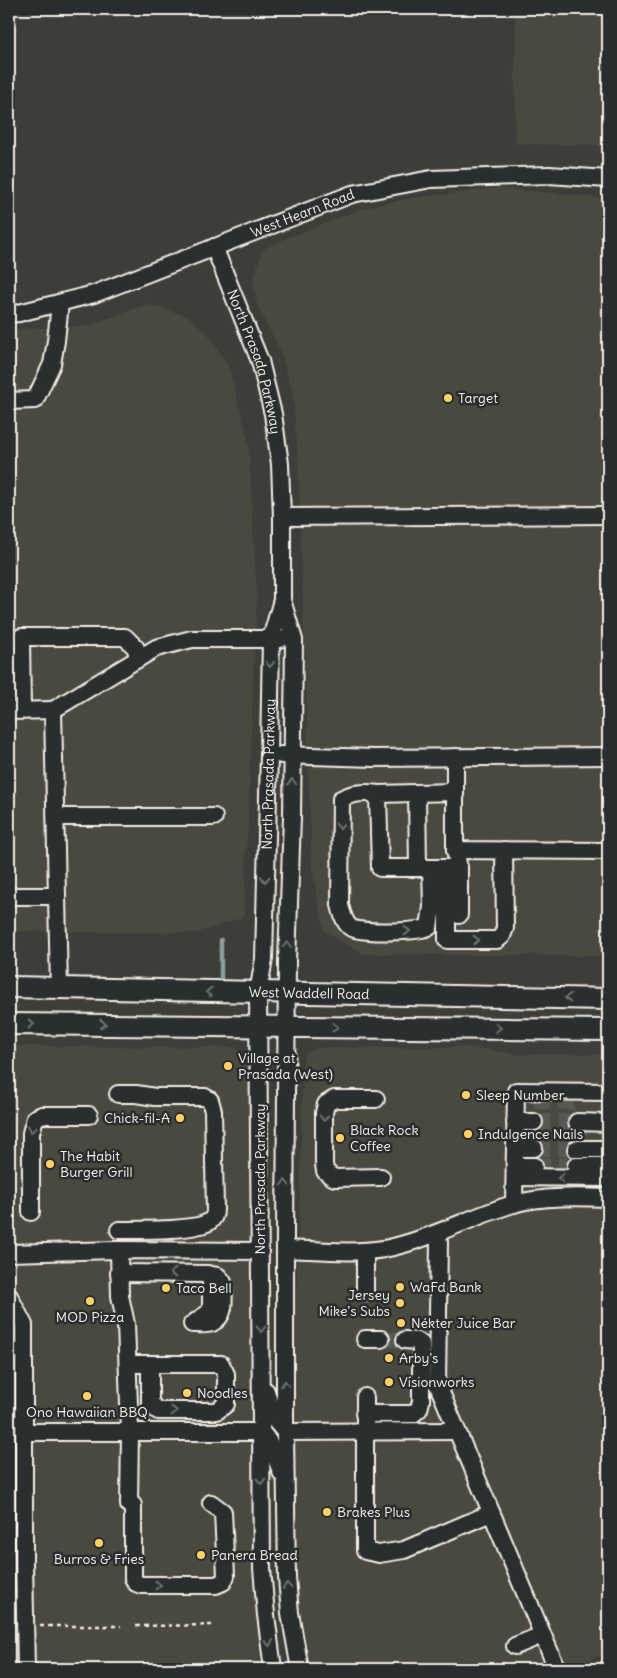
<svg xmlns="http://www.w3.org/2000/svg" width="617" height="1678" font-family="Delius,sans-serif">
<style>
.built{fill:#4a4841}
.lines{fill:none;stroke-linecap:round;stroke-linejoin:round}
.stream{stroke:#8d9e9c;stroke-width:4.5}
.minor-tunnel{stroke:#585853;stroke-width:16;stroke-dasharray:16 8;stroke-linecap:butt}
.minor-casing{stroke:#f4f1e8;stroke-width:20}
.major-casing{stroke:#f4f1e8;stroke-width:24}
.path{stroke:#f4f1e8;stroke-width:2.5;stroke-dasharray:4 4;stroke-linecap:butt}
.minor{stroke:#2a2d2e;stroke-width:16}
.major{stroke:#2a2d2e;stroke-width:20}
.oneway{stroke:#71726f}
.poi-dot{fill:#ffd166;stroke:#2a2d2e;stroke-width:2}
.labels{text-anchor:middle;stroke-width:5;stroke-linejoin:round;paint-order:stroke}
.street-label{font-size:14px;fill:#f4f1e8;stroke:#2a2d2e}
.poi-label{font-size:14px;fill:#f4f1e8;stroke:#2a2d2e;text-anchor:start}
</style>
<rect width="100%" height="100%" fill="#3d3d39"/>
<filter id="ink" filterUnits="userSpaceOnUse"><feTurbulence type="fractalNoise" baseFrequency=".02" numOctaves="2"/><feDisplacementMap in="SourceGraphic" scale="10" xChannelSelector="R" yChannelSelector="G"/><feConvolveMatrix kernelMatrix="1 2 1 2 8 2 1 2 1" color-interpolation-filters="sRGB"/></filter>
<g filter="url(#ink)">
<g class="built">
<polygon points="515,9 608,9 608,146 515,144"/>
<polygon points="498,188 594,197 608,199 608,956 364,954 324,931 312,870 298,459 293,396 280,350 257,306 253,282 262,250 284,239 367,207 412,198"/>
<polygon points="147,304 188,316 210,336 229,368 248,438 257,594 244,917 196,933 9,931 9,329 87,326"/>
<polygon points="9,1046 229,1047 236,1048 248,1057 252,1070 251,1258 254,1504 252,1569 265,1669 9,1669"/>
<polygon points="470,1047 518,1054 608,1054 608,1652 567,1669 306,1669 295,1585 293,1517 295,1317 299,1216 303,1058 306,1053 312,1050 320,1048"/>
</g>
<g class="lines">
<polyline class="stream" points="221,979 221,940"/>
<g class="minor-tunnel">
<polyline points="534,1101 577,1102"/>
<polyline points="534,1122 577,1122"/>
<polyline points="534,1148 576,1149"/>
<polyline points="534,1166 576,1166"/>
<polyline points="381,1339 405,1340"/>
</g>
<g class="minor-casing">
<g id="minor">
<path id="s1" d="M214,247L260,361L273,414L280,464L282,517V600L294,640L292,817L287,961L285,1232V1432L287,1578L290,1613L300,1669"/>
<path id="s2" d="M9,314L19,313L94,294L352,194L431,179L549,175L608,179"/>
<polyline points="9,401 35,400 52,364 56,341 60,303"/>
<polyline points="282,517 608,515"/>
<polyline points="22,710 21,637 125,637 136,648 138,659"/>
<polyline points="53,710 156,648 192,639 280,639"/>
<polyline points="9,711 53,710 59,989"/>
<polyline points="281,755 374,758 608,756"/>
<polyline points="455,757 455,850 608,851"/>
<polyline points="454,792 378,794 380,868 459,868 455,850"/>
<polyline points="417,793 418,868"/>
<path d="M378,794C365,792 353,792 341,799L340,905C342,913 344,922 350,927C358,934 418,932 429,927L432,907L431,868"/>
<polyline points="56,817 214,817"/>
<polyline points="447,868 447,940 497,940 502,936 505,928 504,850"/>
<polyline points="9,896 57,896"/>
<polyline points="459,915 459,868"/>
<path d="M118,1094H136L155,1097H205L210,1100L213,1111L215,1210C215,1215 214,1218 210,1221C198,1231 137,1230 119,1230"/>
<polyline points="376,1099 334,1099 326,1104 324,1113 324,1164 325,1171 331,1176 335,1178 381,1177"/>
<polyline points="515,1122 534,1122"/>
<polyline points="577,1122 608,1123"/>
<polyline points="515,1148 534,1148"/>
<polyline points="576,1149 608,1149"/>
<polyline points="515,1166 534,1166"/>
<polyline points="576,1166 608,1166"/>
<polyline points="515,1177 608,1178"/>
<polyline points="514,1204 516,1091 608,1092"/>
<polyline points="31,1212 31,1133 35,1118 42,1115 89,1115"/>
<polyline points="436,1234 439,1242 437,1383 557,1669"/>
<path d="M285,1249C317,1250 352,1254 384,1249C429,1240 470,1217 513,1204C542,1196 579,1197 608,1198"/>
<polyline points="119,1250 120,1296 126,1324 130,1431 129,1505"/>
<polyline points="365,1251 365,1292"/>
<polyline points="9,1253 116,1250 260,1251"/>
<path d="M119,1273L207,1274L218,1276L223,1282C223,1295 228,1315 212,1323C207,1325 197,1324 192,1324"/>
<polyline points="9,1296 24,1325 24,1562 26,1669"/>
<polyline points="194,1323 208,1313 211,1308 211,1281 207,1274"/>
<polyline points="365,1339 381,1339"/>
<polyline points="128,1364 221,1364 226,1374 226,1404 217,1411 158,1411 150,1403 150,1364"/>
<polyline points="266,1391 274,1419 285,1432 457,1431"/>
<polyline points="365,1397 365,1551 379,1554 404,1550 491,1513"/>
<polyline points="364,1414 413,1414 419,1409 421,1401 421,1344 417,1341 405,1340"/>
<path d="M25,1432H261C272,1443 276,1459 282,1474"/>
<polyline points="133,1505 133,1578 136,1583 141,1585 216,1585 223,1582 226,1576 223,1512 211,1503"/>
<polyline points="515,1646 542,1635"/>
<path id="s3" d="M273,1669L266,1615L262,1568L258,993L264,959L269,755L271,639L282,600"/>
<polyline points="607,1669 608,1669"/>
</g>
</g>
<g class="major-casing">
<g id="major">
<path id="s4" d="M9,987L608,999"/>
<polyline points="9,1024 608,1030"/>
</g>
</g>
<g class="path">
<polyline points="40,1626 121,1626"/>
<polyline points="136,1626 214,1625"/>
</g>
<use href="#minor" class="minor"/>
<use href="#major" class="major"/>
</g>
<defs><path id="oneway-chevron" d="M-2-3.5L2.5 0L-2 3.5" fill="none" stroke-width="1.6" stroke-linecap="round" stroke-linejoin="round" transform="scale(1.25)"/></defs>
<g class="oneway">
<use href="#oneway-chevron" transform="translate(270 664) rotate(91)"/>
<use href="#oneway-chevron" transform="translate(292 782) rotate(-90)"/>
<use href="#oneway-chevron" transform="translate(340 826) rotate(90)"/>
<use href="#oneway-chevron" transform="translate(265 879) rotate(91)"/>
<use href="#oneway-chevron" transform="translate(407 931) rotate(-3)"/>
<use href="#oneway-chevron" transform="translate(476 940)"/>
<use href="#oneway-chevron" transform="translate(287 945) rotate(-88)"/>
<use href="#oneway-chevron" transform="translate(209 992) rotate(-179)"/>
<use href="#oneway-chevron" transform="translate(568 998) rotate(-179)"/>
<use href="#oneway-chevron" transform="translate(31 1024) rotate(1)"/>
<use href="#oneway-chevron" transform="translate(103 1024)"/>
<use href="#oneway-chevron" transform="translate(335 1027)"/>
<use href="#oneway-chevron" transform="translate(498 1028) rotate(1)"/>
<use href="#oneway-chevron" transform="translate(324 1118) rotate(90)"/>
<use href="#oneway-chevron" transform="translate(32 1129) rotate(102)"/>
<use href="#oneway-chevron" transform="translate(561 1178) rotate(-179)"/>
<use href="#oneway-chevron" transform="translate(285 1183) rotate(-90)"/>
<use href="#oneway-chevron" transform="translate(173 1273) rotate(-180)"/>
<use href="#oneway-chevron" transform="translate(261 1329) rotate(90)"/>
<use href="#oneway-chevron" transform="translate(285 1384) rotate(-90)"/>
<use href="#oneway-chevron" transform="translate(174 1411)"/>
<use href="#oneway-chevron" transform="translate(261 1481) rotate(89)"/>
<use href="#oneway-chevron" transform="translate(158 1585)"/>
<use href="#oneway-chevron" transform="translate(287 1586) rotate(-95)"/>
<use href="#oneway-chevron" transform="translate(269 1643) rotate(83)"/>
</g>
</g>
<g class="poi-dot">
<circle cx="448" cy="398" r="5"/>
<circle cx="228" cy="1066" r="5"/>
<circle cx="466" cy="1095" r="5"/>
<circle cx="180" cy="1118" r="5"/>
<circle cx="468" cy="1134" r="5"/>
<circle cx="340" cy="1138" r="5"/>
<circle cx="50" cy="1164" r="5"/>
<circle cx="400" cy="1287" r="5"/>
<circle cx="166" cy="1288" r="5"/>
<circle cx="90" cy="1301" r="5"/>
<circle cx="400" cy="1303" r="5"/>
<circle cx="401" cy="1323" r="5"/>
<circle cx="389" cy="1358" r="5"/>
<circle cx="389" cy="1382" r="5"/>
<circle cx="187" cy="1393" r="5"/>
<circle cx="87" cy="1396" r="5"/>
<circle cx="327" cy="1512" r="5"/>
<circle cx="99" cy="1543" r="5"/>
<circle cx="201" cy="1555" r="5"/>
</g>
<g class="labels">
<g class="street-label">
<text dy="5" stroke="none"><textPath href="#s2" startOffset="311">West Hearn Road</textPath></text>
<text dy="5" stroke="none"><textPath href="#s1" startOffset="122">North Prasada Parkway</textPath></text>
<text dy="5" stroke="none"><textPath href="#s3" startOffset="896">North Prasada Parkway</textPath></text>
<text dy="5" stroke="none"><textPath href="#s4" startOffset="300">West Waddell Road</textPath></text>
<text transform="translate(260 1179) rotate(-90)" y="5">North Prasada Parkway</text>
</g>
<g class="poi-label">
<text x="458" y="403">Target</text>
<text x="238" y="1063">Village at<tspan x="238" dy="16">Prasada (West)</tspan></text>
<text x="476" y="1100">Sleep Number</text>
<text x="170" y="1123" text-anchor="end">Chick-fil-A</text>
<text x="350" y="1135">Black Rock<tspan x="350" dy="16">Coffee</tspan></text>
<text x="478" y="1139">Indulgence Nails</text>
<text x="60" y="1161">The Habit<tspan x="60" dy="16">Burger Grill</tspan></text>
<text x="410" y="1292">WaFd Bank</text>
<text x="176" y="1293">Taco Bell</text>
<text x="390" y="1300" text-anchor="end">Jersey<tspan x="390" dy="16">Mike's Subs</tspan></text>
<text x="90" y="1322" text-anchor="middle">MOD Pizza</text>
<text x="411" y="1328">Nékter Juice Bar</text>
<text x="399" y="1363">Arby's</text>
<text x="399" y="1387">Visionworks</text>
<text x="197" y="1398">Noodles</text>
<text x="87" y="1417" text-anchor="middle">Ono Hawaiian BBQ</text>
<text x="337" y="1517">Brakes Plus</text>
<text x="211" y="1560">Panera Bread</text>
<text x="99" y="1564" text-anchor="middle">Burros &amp; Fries</text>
</g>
</g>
<rect width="617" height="1678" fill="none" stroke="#2a2d2e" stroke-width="30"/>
<rect x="15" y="15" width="587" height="1648" fill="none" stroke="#f4f1e8" stroke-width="2" filter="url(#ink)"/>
</svg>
